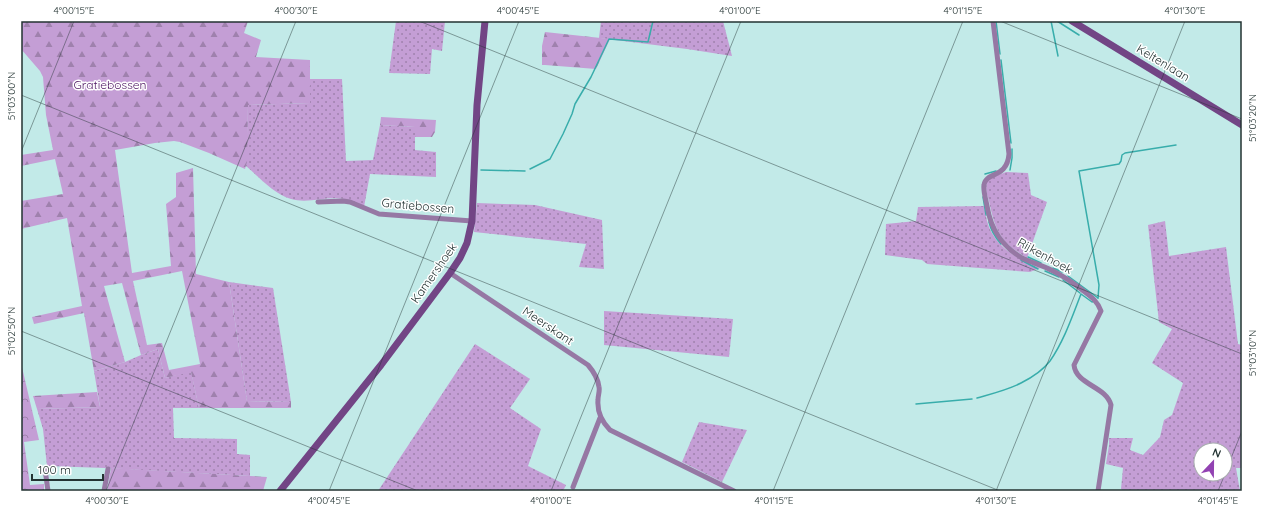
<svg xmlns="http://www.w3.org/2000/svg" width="1263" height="512" font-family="Quicksand,sans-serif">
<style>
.grass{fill:url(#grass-dots);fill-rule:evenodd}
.forest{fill:url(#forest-firs);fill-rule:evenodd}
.park{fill:url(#park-crowns)}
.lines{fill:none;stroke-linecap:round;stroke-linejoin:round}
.stream{stroke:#38adab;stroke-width:1.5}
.street{stroke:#9678a4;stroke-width:5}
.secondary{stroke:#724585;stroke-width:7}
.ticks{fill:none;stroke:#233332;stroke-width:1;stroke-opacity:0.45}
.labels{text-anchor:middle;stroke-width:3;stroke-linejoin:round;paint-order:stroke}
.street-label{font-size:12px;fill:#233332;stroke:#fff}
.park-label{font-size:12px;fill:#4b1360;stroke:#fff}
.neatline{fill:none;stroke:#233332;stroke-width:1.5}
.ticks-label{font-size:10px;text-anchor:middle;fill:#233332}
</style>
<defs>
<pattern id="grass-dots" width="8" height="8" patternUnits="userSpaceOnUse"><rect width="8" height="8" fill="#c49ed5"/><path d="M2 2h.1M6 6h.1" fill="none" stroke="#9f81ad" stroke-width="1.8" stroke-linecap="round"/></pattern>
<pattern id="forest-firs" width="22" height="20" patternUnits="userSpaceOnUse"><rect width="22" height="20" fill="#c49ed5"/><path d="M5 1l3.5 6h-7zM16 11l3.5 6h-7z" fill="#9f81ad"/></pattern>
<pattern id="park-crowns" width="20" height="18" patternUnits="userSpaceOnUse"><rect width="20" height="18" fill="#c49ed5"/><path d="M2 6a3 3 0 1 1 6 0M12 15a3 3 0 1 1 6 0" fill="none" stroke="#9f81ad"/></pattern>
</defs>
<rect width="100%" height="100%" fill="#c2eae8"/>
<g class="grass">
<polygon points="396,21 445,21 442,51 432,49 430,74 389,73"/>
<polygon points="601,21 723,21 732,56 687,49 599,38"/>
<path d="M310,79H342L346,161L373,160L380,125L415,127V150L436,152V177L370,174L364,207C357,204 350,200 344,199C326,196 308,204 291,199C274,194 259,177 246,166L248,105L310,103Z"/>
<path d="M1006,172L1028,173L1031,195L1047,202L1027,258C1000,242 995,230 989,201C987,195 985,188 987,182C991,176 1000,175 1006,172Z"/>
<polygon points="477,203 535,205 602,220 604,269 579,267 586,244 474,232"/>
<path d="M984,206C986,215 987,225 992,233C1002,251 1022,261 1040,268L1030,272L927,264L922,260L885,255L886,224L916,221L918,207Z"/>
<path d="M1165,221L1169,256L1226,247L1238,344L1242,345V468H1236L1240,491H1127L1121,489L1123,468L1106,464L1109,445V438H1133L1130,450L1143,455L1160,437L1164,420L1172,415L1183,383L1152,363L1172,329L1159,322L1148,225ZM1201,450H1225V474H1201Z"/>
<polygon points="229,282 273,288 291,402 247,401"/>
<polygon points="604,311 733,319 729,357 604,345"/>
<polygon points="475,344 530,379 510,408 541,429 528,466 566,485 563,491 378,491"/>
<polygon points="158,349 165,378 191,371 199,408 173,408 174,438 237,439 237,454 250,455 250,476 105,468 47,466 43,429 37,409 100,407 94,371 125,362 141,355"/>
<polygon points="699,422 747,430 722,482 682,462"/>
</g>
<g class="forest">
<path d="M21,21H248L244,33L261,40L256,57L310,60V103L248,105L247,162L245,169L209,153L180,142L174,141L155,143L115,150L132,273L171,266L166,204L176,197V173L193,168L196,274L229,282L247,401L291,402V408H199L191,372L165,378L158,349L141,355L122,283L104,286L125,362L94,371L84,313L34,324L32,317L82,306L67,218L21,229V201L63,194L55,159L21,166V155L53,150L46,115L43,77L40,71L21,49ZM182,271L200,364L169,370L162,343L147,345L133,281Z"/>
<polygon points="545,32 610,39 596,69 545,65 542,65 542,46"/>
<polygon points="381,117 436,120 435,132 432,137 415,137 415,127 380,125"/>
<polygon points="97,392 100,407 37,409 33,396"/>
<polygon points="111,468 250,476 267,477 263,491 107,491"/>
</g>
<polygon class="park" points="21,363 39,440 24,442 30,485 44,484 44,491 21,491"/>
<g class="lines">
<g class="stream">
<polyline points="996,21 1000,54"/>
<polyline points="1051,21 1058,56"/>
<polyline points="1057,21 1079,35"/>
<polyline points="1001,60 1011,143"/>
<polyline points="530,169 550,159 563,134 572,114 575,104 591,77 609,39 648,42 653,21"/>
<polyline points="481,170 525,171"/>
<polyline points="1010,170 1012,158 1012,149"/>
<polyline points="985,174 996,171"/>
<polyline points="983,197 986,215"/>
<path d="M989,222C991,231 995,237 1001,244"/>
<polyline points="1028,257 1041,263"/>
<polyline points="1021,260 1038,269"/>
<polyline points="1053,268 1062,272"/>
<polyline points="1045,271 1059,277"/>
<polyline points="1068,276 1098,298"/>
<polyline points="1063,280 1080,293"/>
<polyline points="1098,298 1099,285 1079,171 1119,164 1121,161 1122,155 1125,153 1176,145"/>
<path d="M977,398C991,394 1008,390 1021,383C1031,378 1043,370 1050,361C1064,341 1072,317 1081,294L1092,302L1094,301"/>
<polyline points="916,404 972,399"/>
</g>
<g class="street">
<path d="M993,21L1009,154C1007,179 986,171 984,185C983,191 986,200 987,206C991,230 1002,247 1024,259C1033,263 1044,266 1053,271C1063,276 1072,282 1081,289C1090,296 1097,300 1101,311L1074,365C1076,385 1106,386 1111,405L1098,491"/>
<polyline points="318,202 343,201 350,202 379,214 472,221"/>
<path d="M450,273L588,365C594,372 598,378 599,387C600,391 598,395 598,400C597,412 601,421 610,430L734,491"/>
<polyline points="45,469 48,491"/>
<polyline points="573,487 600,418"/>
<polyline points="104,491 108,469"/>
</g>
<g class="secondary">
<polyline points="1072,21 1242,125"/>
<polyline points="280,491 381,365 450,273 460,258 467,243 472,221 477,105 485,21"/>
</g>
</g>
<path class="ticks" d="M419,21L1242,354M1000,21L1242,119M21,95L1000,491M21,152L74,21M21,331L418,491M1225,473L1242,431M106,491L296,21M329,491L519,21M551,491L741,21M773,491L963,21M996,491L1185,21M1218,491L1225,474"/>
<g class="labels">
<g class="street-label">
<text transform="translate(1163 63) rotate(31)" y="4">Keltenlaan</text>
<text transform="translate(418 206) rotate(5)" y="4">Gratiebossen</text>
<text transform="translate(1045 256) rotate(29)" y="4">Rijkenhoek</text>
<text transform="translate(434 273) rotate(-55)" y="4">Kamershoek</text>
<text transform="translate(548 326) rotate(34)" y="4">Meerskant</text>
</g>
<g class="park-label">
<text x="110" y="89">Gratiebossen</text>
</g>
</g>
<rect width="1263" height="512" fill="none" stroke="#ffffff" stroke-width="44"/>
<g transform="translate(1213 462) rotate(22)"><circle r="19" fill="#ffffff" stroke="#a7adad"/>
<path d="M0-3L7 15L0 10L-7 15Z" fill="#9242b2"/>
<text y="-6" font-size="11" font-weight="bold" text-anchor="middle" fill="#233332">N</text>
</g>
<path d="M32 474v6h71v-6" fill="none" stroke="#233332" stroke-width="2"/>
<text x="38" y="474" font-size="12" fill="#233332" stroke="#ffffff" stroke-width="3" paint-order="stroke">100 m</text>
<rect x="22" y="22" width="1219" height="468" class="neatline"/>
<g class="ticks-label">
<text x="74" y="14">4°00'15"E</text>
<text x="296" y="14">4°00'30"E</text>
<text x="518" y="14">4°00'45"E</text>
<text x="740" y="14">4°01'00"E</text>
<text x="963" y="14">4°01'15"E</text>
<text x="1185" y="14">4°01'30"E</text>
<text transform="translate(11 96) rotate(-90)" y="4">51°03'00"N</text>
<text transform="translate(1252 118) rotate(-90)" y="4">51°03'20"N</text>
<text transform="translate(11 331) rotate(-90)" y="4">51°02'50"N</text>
<text transform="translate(1252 353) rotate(-90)" y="4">51°03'10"N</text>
<text x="107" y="504">4°00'30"E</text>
<text x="329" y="504">4°00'45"E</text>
<text x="551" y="504">4°01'00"E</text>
<text x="774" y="504">4°01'15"E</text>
<text x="996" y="504">4°01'30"E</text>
<text x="1218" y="504">4°01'45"E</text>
</g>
</svg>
